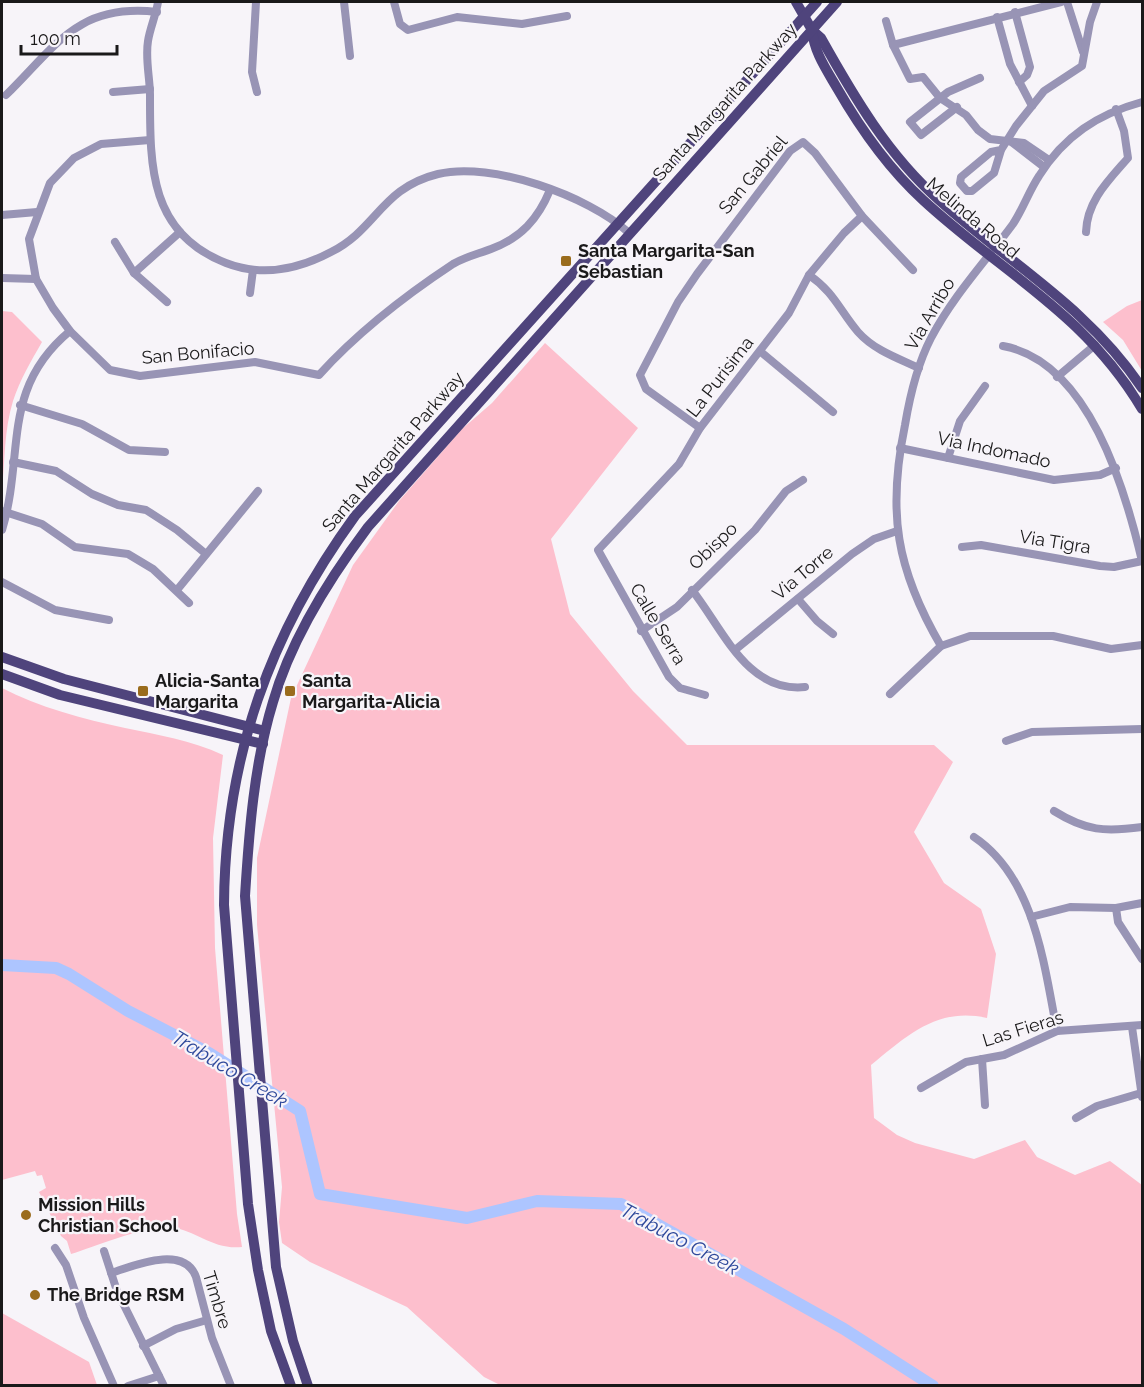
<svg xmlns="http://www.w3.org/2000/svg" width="1144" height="1387" font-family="Raleway,sans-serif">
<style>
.green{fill:#fdbfcd}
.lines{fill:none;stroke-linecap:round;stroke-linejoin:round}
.river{stroke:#adc5ff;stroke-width:12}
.minor{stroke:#9894b5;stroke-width:8}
.major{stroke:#4f447c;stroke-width:10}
.poi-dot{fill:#9a6c1d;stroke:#f7f4f9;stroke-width:2}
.labels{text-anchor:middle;stroke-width:4.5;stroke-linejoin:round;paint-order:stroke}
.street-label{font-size:18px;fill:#1a191a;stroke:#f7f4f9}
.poi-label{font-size:18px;font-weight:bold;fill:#1a191a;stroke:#f7f4f9;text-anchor:start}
.water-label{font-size:20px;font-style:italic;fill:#2f499b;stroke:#f7f4f9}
</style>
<rect width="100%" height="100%" fill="#f7f4f9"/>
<g class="green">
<polygon points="1142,300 1142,371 1123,340 1103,322 1127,306"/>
<path d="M2,311L12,312L42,342C31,361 20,380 13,401C4,430 5,461 2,490Z"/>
<path d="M545,343L638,428L551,539L570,614L633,691L687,745H934L953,762L914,832L944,883L981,909L996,954L987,1018C937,1007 908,1035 871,1065L874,1118L897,1135L915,1143L974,1159L1025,1140L1037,1157L1075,1175L1110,1161L1142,1185V1385H500L484,1377L407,1307L310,1262L282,1243L279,1222L282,1187L257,925V858L291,698L353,565L399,501L462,429L492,403Z"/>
<path d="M2,688C38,707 84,719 125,728C158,735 191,740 223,755L213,838L215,948L237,1214L242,1247C213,1250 197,1231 171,1227C149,1224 94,1247 71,1254L67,1241L61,1236L39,1192L46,1188L42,1175L37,1176L35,1171L2,1180Z"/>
<polygon points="2,1313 89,1362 97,1385 2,1385"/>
</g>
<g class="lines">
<polyline class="river" points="2,965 56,968 69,974 128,1011 209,1053 300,1111 320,1194 467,1218 537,1201 621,1204 844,1329 933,1386"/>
<g class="minor">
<path d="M158,2C156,15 150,28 148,41C145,59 150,78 150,95C150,166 149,233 226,263C262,277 297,270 331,252C377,229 381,188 438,174C492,161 588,196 628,232"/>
<polyline points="256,2 252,72 257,92"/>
<polyline points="344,2 350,56"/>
<polyline points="394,2 400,24 408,30 457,17 522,24 567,16"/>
<polyline points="1067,2 1083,52"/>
<polyline points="1015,12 1030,67 1027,75 1019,82"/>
<polyline points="997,17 1010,64 1032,106"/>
<polyline points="886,21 893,45 910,79 923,77 940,98 966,115 978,130 990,139 1024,143 1049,160"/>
<polyline points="893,45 1061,2"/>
<polyline points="113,92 150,89"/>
<path d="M6,95C56,46 78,3 157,12"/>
<polyline points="957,107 921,135 910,122 948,92 980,78"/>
<path d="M150,140L101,144L74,158L50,183L29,239L36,279L53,308L70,331L110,370L140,376L255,362L319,375C357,333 406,295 453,264C465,257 478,254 491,249C521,238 538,219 550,190"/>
<polyline points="1009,140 1044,167"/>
<polyline points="1001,150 991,152 961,177 960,183 967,191 972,191 994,173 1001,150 1016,126 1044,91 1082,66 1090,22 1097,2"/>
<polyline points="2,215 37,212"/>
<path d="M1086,232C1087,201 1108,181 1128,158L1124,131L1116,109"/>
<polyline points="115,242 134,273 167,302"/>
<polyline points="134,273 180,232"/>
<path d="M809,275C834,292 840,311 858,332C874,350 897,358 919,368"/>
<polyline points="2,278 36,279"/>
<polyline points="250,293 253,270"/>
<path d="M1003,346C1089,362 1125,489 1142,561"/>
<polyline points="761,352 833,412"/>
<polyline points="1057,377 1095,345"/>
<polyline points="20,405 82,424 129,450 165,452"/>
<polyline points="700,428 646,389 640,375 678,302 697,274 790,151 803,142 815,153 862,216 913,270"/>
<polyline points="900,448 1054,480 1100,475 1116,468"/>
<polyline points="948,458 960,421 985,386"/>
<polyline points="13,462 56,471 92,494 118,505 146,510 177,530 206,554"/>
<polyline points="2,511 42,524 75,547 128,554 153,569 189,603"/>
<path d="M2,530C25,454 0,389 70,331"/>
<polyline points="962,547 981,545 1100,566 1114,567 1142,561"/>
<polyline points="2,582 55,610 109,620"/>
<polyline points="177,590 258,491"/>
<path d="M692,590C723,629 747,693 805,687"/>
<polyline points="798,599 817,621 833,634"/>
<polyline points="641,631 677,607 755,530 786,491 803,480"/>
<path d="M941,646C896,569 887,512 905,425C910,395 917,365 931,338C953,296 985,262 1013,224C1023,209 1029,191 1039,176C1064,136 1098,114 1142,102"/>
<polyline points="735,650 852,554 874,539 897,531"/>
<polyline points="890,694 941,646 970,636 1053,636 1111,649 1142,645"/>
<polyline points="705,695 680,688 669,677 598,550 679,464 700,428 789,313 809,275 844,233 862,216"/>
<polyline points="1006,741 1032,732 1142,729"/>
<path d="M1054,811C1086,831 1105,832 1142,827"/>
<path d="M974,837C1035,878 1044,965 1057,1031"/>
<polyline points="1116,908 1118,922 1142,959"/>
<polyline points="1031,917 1070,907 1116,908 1142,903"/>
<polyline points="1132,1027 1142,1097"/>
<polyline points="982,1059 985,1105"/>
<polyline points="921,1088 966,1062 1004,1055 1057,1031 1142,1025"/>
<polyline points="1076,1118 1097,1106 1141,1093"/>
<polyline points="55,1248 66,1265 84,1318 114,1386"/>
<polyline points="104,1251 117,1291 164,1386"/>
<path d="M111,1273C133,1266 184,1244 196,1277L212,1338L231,1386"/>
<polyline points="143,1346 176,1329 207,1320"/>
<polyline points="128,1386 159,1376"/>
</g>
<g class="major">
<path d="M796,2L812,30L821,38C854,97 888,155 939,200C1010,264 1088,307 1142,388"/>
<path d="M812,30C814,52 826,69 837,88C860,128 888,168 923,200C1002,273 1085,313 1142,409"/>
<polyline points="2,657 64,679 265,731"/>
<polyline points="2,674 60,695 263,744"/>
<path d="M291,1386L271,1331L258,1270L248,1204L224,905C225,759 269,634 355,516L817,2"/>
<path d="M308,1386L293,1341L276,1267L245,896C249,832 254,764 273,702C291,639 329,579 368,527L837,2"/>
</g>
</g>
<g class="poi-dot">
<rect x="560" y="255" width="12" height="12" rx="3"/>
<rect x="137" y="685" width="12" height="12" rx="3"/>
<rect x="284" y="685" width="12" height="12" rx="3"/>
<circle cx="26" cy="1215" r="6"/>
<circle cx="35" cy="1295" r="6"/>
</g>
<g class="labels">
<g class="street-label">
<text transform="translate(725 102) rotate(-48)" y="6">Santa Margarita Parkway</text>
<text transform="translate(753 175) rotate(-50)" y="6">San Gabriel</text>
<text transform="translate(973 218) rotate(40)" y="6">Melinda Road</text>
<text transform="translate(930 314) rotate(-60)" y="6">Via Arribo</text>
<text transform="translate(198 353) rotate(-5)" y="6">San Bonifacio</text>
<text transform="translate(720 377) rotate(-52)" y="6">La Purisima</text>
<text transform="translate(994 450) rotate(12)" y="6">Via Indomado</text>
<text transform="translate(393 452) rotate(-49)" y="6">Santa Margarita Parkway</text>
<text transform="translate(1055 542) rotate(9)" y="6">Via Tigra</text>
<text transform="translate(713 546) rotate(-44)" y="6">Obispo</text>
<text transform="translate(803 573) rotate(-40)" y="6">Via Torre</text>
<text transform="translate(658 624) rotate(59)" y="6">Calle Serra</text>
<text transform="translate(1023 1029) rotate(-17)" y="6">Las Fieras</text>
<text transform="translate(217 1300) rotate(73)" y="6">Timbre</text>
</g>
<g class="poi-label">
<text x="578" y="257">Santa Margarita-San<tspan x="578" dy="21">Sebastian</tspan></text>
<text x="155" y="687">Alicia-Santa<tspan x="155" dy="21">Margarita</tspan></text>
<text x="302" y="687">Santa<tspan x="302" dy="21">Margarita-Alicia</tspan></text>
<text x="38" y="1211">Mission Hills<tspan x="38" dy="21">Christian School</tspan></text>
<text x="47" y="1301">The Bridge RSM</text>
</g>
<g class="water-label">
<text transform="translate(230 1069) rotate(31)" y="7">Trabuco Creek</text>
<text transform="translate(680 1239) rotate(28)" y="7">Trabuco Creek</text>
</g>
</g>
<rect width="1144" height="1387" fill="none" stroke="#1a191a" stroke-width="6"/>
<path d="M21 45v9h96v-9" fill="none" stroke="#1a191a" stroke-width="3"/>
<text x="30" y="45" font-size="18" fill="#1a191a" stroke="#f7f4f9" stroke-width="4.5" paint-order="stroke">100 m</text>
</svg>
